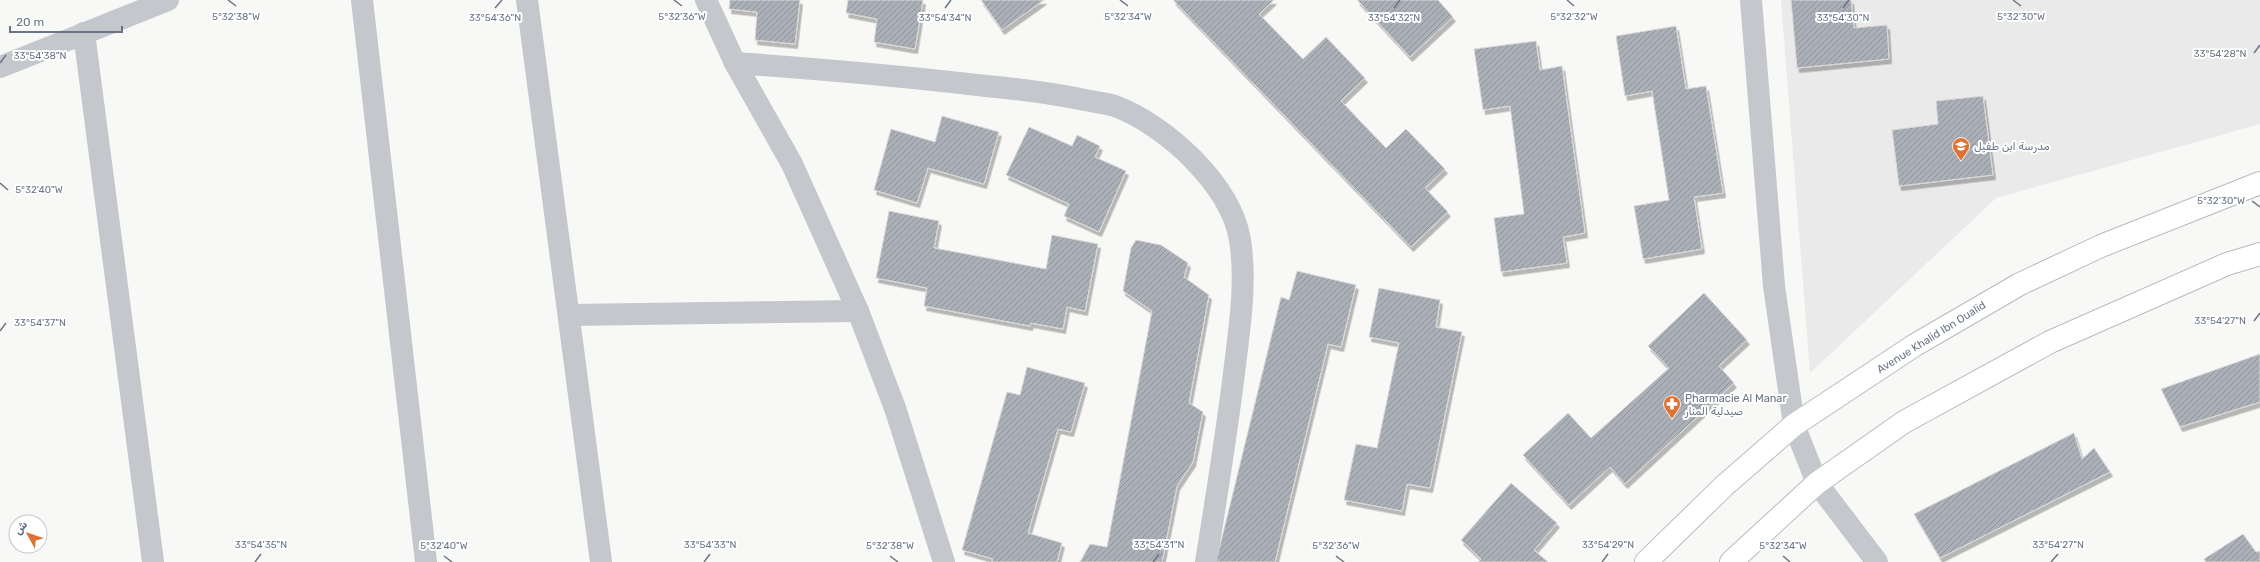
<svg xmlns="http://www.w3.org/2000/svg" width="2260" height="562" font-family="Rubik,'Noto Sans Arabic',sans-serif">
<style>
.built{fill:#e9eae9}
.building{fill:url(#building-hatch);stroke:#dadad8;filter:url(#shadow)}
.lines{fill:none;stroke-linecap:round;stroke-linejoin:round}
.major-casing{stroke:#b7bbbf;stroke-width:24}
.minor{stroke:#c4c7cb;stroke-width:22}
.major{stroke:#fff;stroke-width:22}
.ticks{fill:none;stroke:#697586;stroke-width:1.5}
.labels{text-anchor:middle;stroke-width:4;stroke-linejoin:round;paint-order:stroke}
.poi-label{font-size:11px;fill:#697586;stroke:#fff;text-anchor:start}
.street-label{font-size:11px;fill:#697586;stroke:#fff}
.ticks-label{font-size:10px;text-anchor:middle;fill:#697586;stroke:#fff;stroke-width:4;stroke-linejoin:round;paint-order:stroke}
</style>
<defs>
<pattern id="building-hatch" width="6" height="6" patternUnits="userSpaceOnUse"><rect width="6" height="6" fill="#abb0b8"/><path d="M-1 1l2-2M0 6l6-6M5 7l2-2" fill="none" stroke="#8f949b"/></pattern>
<filter id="shadow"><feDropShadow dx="2.5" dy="4.5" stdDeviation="0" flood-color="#0004"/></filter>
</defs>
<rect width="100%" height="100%" fill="#f8f9f6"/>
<polygon class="built" points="1781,0 2260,0 2260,124 1996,198 1810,373"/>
<g class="building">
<polygon points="730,0 800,0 795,44 755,40 757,12 729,9"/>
<polygon points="848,0 923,0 915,49 874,42 877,19 846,13"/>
<polygon points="981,0 1044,0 1002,30"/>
<polygon points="1173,0 1274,0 1259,14 1303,59 1326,37 1365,78 1341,101 1386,148 1406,129 1445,169 1425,188 1448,212 1411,247"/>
<polygon points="1357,0 1438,0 1453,17 1410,57"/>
<polygon points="1791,0 1851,0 1854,28 1887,25 1889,59 1797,68"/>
<polygon points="1676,26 1686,89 1706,86 1723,193 1694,197 1702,249 1643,259 1634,206 1669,200 1652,91 1625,96 1616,36"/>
<polygon points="1536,41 1540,70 1562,66 1585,233 1563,237 1567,263 1501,272 1494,218 1524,214 1510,106 1483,110 1474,49"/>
<polygon points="1983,96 1993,175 1899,186 1892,130 1938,124 1936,101"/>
<polygon points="942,116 999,132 984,184 928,168 917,203 874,190 891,129 935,142"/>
<polygon points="1029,127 1072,146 1077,135 1100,146 1095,157 1126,171 1099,232 1064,216 1069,204 1006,175"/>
<polygon points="889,211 939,221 934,248 1046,269 1052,235 1098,244 1085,311 1067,307 1063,329 1031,323 1030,326 924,306 927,288 876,278"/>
<polygon points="1136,240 1161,245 1188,263 1184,277 1209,295 1189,403 1203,412 1193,462 1177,486 1162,562 1080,562 1090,544 1107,547 1152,311 1123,291 1131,248"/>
<polygon points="1297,271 1356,285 1341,347 1328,344 1275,562 1216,562 1281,297 1289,300"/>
<polygon points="1379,288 1440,300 1436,327 1462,332 1430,488 1407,484 1402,511 1344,500 1356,444 1377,448 1399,343 1369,337"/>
<polygon points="1704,293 1747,340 1719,366 1734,383 1625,484 1610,467 1569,505 1523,455 1568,413 1591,438 1669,368 1648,346"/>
<polygon points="2260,354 2260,402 2180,427 2161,389"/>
<polygon points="1027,367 1085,383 1071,432 1058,429 1028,533 1062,543 1057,562 992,562 993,559 962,550 1007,392 1020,395"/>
<polygon points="2074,433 2082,459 2094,448 2110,472 1940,558 1914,514"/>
<polygon points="1511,483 1557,523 1534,550 1548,562 1478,562 1481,559 1461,540"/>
<polygon points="2243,534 2256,552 2260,551 2260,562 2206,562 2204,559"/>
</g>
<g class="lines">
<g class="major-casing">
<g id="major">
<polyline points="1646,562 1724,486 1794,425 1915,345 2020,284 2101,246 2260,183"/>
<polyline points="1731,562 1817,483 1904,422 2050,342 2227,264 2260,254"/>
</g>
</g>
<g class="minor">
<polyline points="362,0 426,562"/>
<polyline points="527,0 601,562"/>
<polyline points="706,0 735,63 792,164 858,311 895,408 944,562"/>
<polyline points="1751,0 1774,286 1794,425 1817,483 1877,562"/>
<polyline points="84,33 153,562"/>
<path d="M735,63C819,69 902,76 986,86C1019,89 1052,93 1085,100C1095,102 1106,103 1115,106C1166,125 1231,185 1240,240C1246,279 1241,317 1236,357C1228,425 1217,494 1206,562"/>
<polyline points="0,67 168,0"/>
<polyline points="569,315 858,311"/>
</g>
<use href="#major" class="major"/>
</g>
<path class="ticks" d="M228,0L236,6M674,0L682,6M1120,0L1128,6M1567,0L1574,6M2013,0L2021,6M495,8L502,0M945,8L951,0M1394,8L1400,0M1843,8L1849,0M2254,53L2260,45M0,63L6,55M0,183L8,190M2252,201L2260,207M2254,321L2260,313M0,331L6,323M444,556L452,562M890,556L898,562M1336,556L1344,562M1783,556L1790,562M255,562L261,554M704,562L710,554M1153,562L1159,554M1602,562L1608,554M2051,562L2058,554"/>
<defs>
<g id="school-pin" transform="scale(0.9)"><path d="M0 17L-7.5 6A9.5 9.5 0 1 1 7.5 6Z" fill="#dd7232" stroke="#fff"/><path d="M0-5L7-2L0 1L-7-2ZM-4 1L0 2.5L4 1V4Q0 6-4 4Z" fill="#fff"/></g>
<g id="pharmacy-pin" transform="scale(0.9)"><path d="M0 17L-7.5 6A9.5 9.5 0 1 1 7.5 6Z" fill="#dd7232" stroke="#fff"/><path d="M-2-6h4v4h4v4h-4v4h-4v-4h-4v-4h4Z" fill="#fff"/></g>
</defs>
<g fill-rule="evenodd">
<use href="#school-pin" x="1961" y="146"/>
<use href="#pharmacy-pin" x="1672" y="404"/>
</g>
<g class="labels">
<g class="poi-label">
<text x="1974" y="150">مدرسة ابن طفيل</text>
<text x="1685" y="402">Pharmacie Al Manar<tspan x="1685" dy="13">صيدلية المنار</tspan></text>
</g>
<g class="street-label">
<text transform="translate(1931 337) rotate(-32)" y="4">Avenue Khalid Ibn Oualid</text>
</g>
</g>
<g class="ticks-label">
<text x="2021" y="20">5°32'30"W</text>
<text x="236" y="20">5°32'38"W</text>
<text x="682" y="20">5°32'36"W</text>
<text x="1128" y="20">5°32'34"W</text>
<text x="1574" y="20">5°32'32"W</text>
<text x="495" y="21">33°54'36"N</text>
<text x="945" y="21">33°54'34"N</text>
<text x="1394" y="21">33°54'32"N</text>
<text x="1843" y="21">33°54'30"N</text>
<text x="2220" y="57">33°54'28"N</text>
<text x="40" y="59">33°54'38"N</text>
<text x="39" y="193">5°32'40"W</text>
<text x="2221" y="204">5°32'30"W</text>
<text x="2220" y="324">33°54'27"N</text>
<text x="40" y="326">33°54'37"N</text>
<text x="261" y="548">33°54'35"N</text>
<text x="710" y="548">33°54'33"N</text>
<text x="1159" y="548">33°54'31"N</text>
<text x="1608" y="548">33°54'29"N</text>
<text x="2058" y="548">33°54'27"N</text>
<text x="444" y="549">5°32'40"W</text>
<text x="890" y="549">5°32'38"W</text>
<text x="1336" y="549">5°32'36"W</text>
<text x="1783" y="549">5°32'34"W</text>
</g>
<g transform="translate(28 534) rotate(310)"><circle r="19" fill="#ffffff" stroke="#c3c8cf"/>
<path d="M0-3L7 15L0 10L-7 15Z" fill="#dd7232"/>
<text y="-6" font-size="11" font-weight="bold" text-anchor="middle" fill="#697586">ش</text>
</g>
<path d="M10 26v6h112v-6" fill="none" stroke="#697586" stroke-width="2"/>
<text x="16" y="26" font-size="12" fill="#697586" stroke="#ffffff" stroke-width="3" paint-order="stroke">20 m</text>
</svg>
